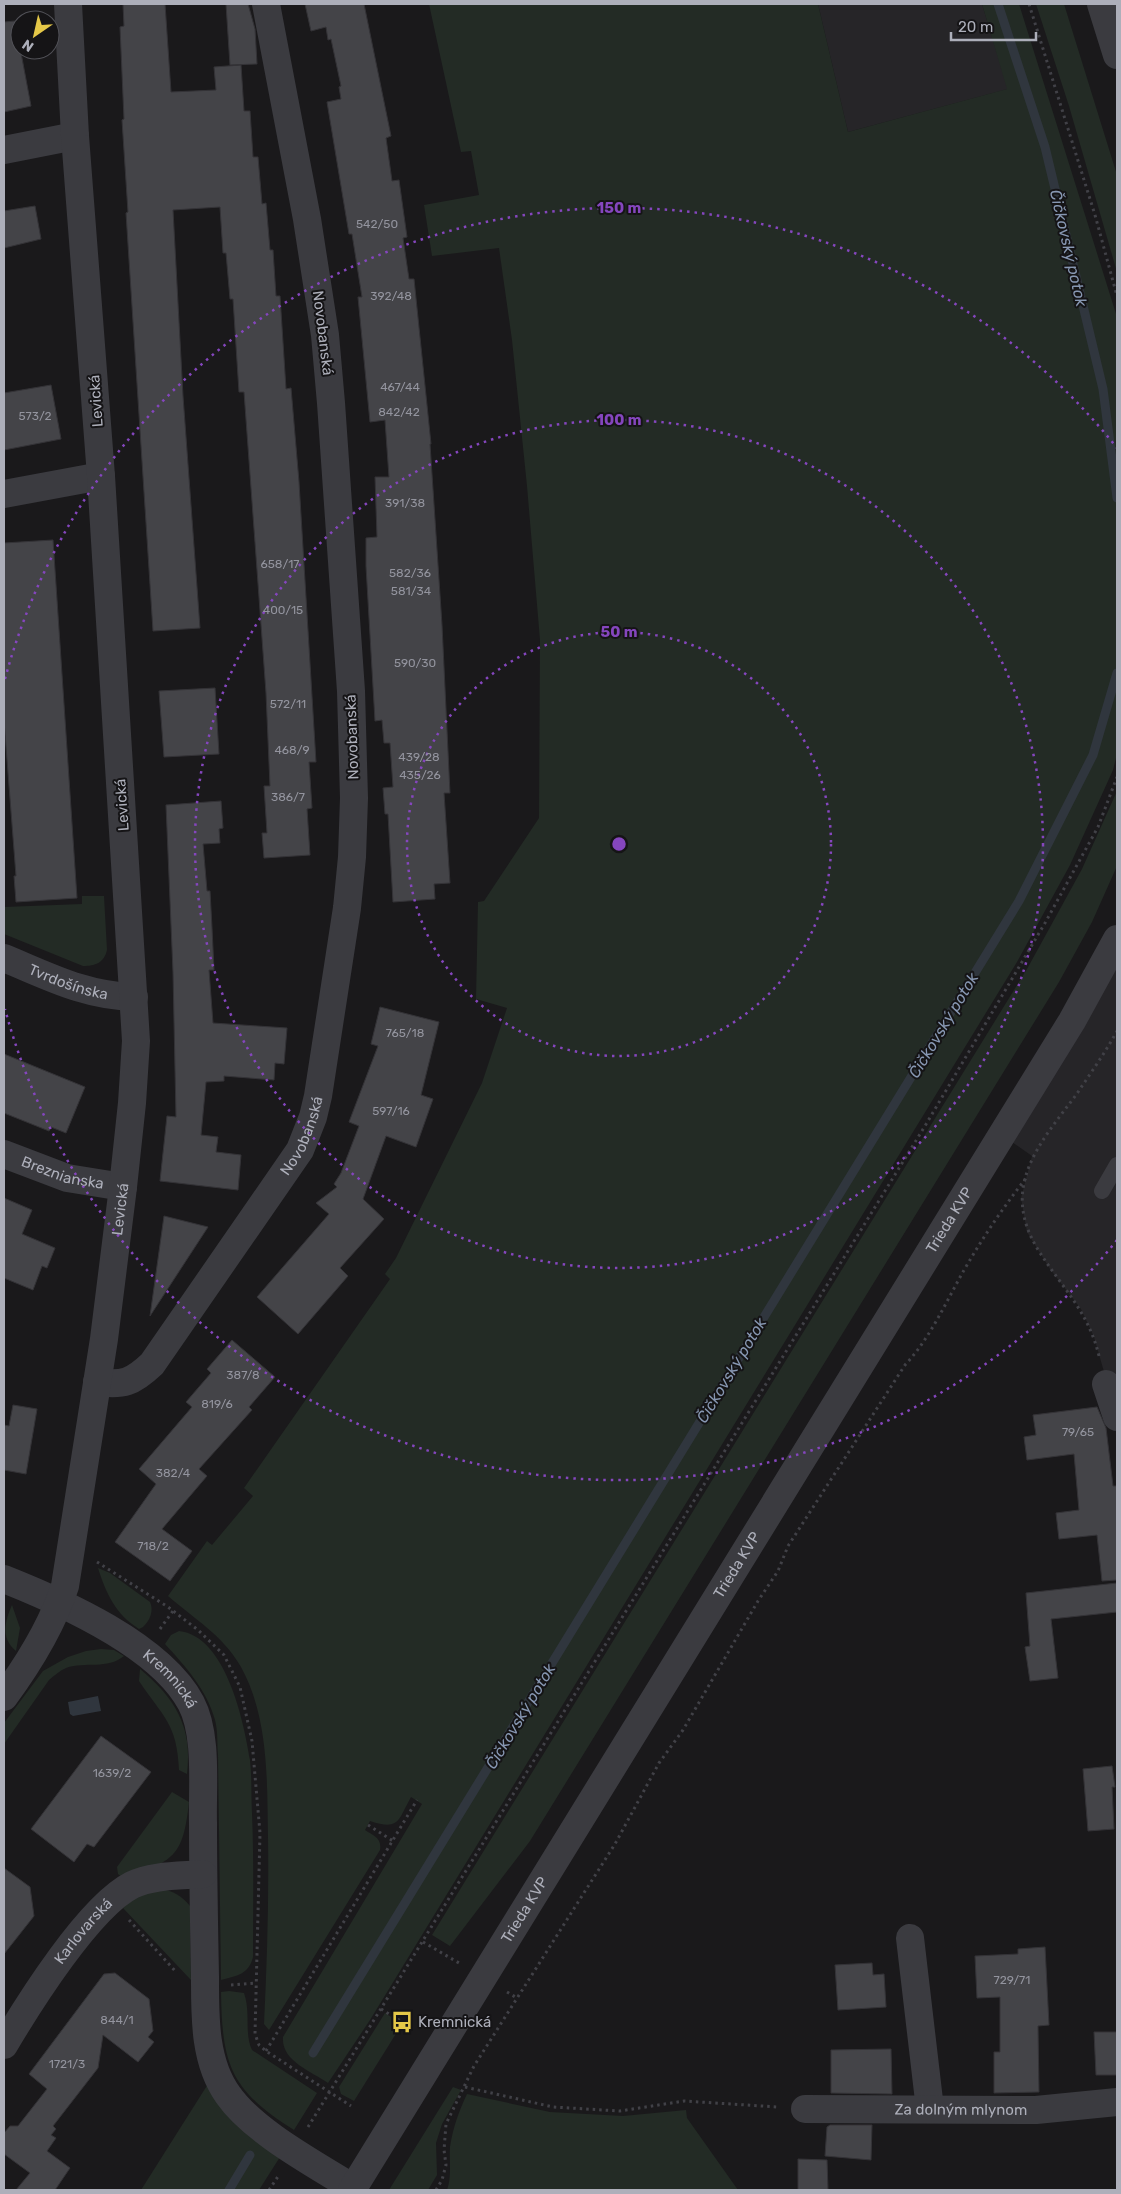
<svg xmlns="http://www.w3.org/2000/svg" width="1121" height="2194" font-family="Rubik,sans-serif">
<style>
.built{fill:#262528}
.green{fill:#232b25}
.water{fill:#30363e}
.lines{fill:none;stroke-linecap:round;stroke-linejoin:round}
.stream{stroke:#30363e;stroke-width:9}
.building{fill:#444448;stroke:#343337}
.path{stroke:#414147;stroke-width:3;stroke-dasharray:2.5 4;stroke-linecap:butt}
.service{stroke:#3b3b40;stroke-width:16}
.minor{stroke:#3b3b40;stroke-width:28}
.tertiary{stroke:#3b3b40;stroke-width:28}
.ring{fill:none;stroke:#8546be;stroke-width:2.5;stroke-dasharray:2.5 5}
.labels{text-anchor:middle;stroke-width:4;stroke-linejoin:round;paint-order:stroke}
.number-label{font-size:12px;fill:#93949e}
.street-label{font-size:15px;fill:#adafba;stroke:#151416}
.poi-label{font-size:15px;fill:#adafba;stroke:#151416;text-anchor:start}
.water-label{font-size:16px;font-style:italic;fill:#8797b2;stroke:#151416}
.centre{fill:#8546be;stroke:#151416;stroke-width:2.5}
.ring-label{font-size:15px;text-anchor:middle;font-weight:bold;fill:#8546be;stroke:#151416;stroke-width:4;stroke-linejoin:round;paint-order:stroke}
</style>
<rect width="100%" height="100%" fill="#1a191b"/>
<g class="built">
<polygon points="818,4 982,4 1008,89 848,132"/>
<polygon points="1106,963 1117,969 1117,1417 1094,1337 1081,1309 1050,1269 1027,1232 1021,1198 1032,1156 1002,1135"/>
</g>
<g class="green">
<path d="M429,4H818L848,132L1007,89L982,4H1019L1117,317V754L1113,770L1070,865L1017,962L370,2020L328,2083C311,2071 281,2061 283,2037L422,1804L411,1797C398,1820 400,1831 370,1821L365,1830C374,1836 382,1838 380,1850L269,2030L264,2024C267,1962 269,1900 268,1838C267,1781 269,1718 241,1667C223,1635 194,1619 168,1596L207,1541L212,1545L253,1496L244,1488L390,1279L385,1274L396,1258L482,1083L507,1008L476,999L478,902L484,901L539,818L540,640L527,486L512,340L499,248L432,256L424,205L479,195L471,151L461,152Z"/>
<polygon points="1036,4 1064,4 1117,175 1117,272 1069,106"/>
<polygon points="1117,791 1117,866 1092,922 1059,982 530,1841 450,1946 432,1935 1027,969 1082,869"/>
<path d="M82,896H104L107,950C104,963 95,966 83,966L4,934V907L82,904Z"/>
<path d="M98,1568L110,1573L150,1602C154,1611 150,1620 143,1627L139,1629C115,1614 106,1593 98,1568Z"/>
<path d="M12,1605L20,1628L16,1651C0,1638 5,1621 12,1605Z"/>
<path d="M179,1631C226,1636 244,1722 250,1760C252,1777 251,1795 252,1813C254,1861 253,1909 253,1957C249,1974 237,1976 221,1980L218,1755C217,1744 218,1731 215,1720C207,1690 185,1666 165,1644L171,1635Z"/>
<path d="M101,1649L114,1650L124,1656C107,1670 86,1661 66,1668C59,1671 54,1676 49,1680L4,1744V1723L43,1671L68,1657L86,1651Z"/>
<path d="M140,1669C175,1698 193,1727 187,1774L179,1770C177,1723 163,1717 139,1681Z"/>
<path d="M172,1792L189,1802C183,1857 174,1861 123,1878L118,1874L117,1867Z"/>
<path d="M161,1889C173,1891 182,1896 190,1906L191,1980L123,1908L136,1896Z"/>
<path d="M229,1991L244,1993C251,2013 244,2033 252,2050L317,2093L294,2130C231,2090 222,2066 221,1992Z"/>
<polygon points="385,2013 402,2024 354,2101 341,2094 339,2087"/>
<polygon points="208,2084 280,2157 259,2190 141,2190"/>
<polygon points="453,2087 461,2090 442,2124 436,2143 437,2175 428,2190 389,2190"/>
<path d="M467,2094L550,2112L623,2116L686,2110L687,2118L738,2190H447C452,2176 449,2162 450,2147C453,2127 459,2111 467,2094Z"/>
</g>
<polygon class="water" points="98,1696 101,1711 73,1716 70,1714 68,1702"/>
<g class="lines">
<g class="stream">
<polyline points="998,4 1045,147 1103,389 1117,498"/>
<polyline points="313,2053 1019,901 1093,755 1117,673"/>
<polyline points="229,2190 250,2155"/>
</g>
</g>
<g class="building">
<polygon points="123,4 165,4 171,92 216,90 214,67 241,65 244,111 250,111 253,157 258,157 262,204 266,203 270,250 273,250 276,296 280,296 286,389 291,388 299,482 316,762 309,762 312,808 307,809 310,855 264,858 262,833 267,833 264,786 270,786 266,693 244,392 239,392 233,299 230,299 226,253 223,253 220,207 173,210 183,396 200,628 153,631 126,213 128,212 122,120 124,119 120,27 124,26"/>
<polygon points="226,4 248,4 255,29 257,64 230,65"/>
<polygon points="305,4 364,4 391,136 386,138 392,181 399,180 407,237 403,238 409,279 414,279 431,444 430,444 442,625 450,793 444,793 450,883 434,884 435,899 393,902 388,814 385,814 383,788 393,787 390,743 384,743 382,720 375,721 366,566 366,538 377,537 375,477 389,477 385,420 370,422 358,297 362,297 352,234 349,234 327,102 341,99 339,87 341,86 331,39 328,40 326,27 311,31"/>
<polygon points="15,21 31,106 4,112 4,22"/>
<polygon points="35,206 41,239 4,248 4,211"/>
<polygon points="51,385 61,439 4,450 4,393"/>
<polygon points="53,540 77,898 16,902 14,876 16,876 4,721 4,543"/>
<polygon points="215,688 219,754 164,757 159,691"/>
<polygon points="221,801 223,828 219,829 220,843 203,844 207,891 210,891 212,928 214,970 209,970 213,1023 287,1028 284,1064 275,1063 274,1080 224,1076 224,1081 206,1082 201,1135 218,1137 216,1152 241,1155 238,1190 160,1181 167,1116 176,1117 173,972 166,805"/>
<polygon points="380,1007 439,1022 421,1095 433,1099 416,1147 386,1136 363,1199 384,1219 340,1268 348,1276 298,1334 257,1297 329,1214 316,1203 337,1187 334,1184 341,1173 359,1126 349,1122 378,1046 371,1044"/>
<polygon points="4,1054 85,1087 66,1133 51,1127 49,1131 4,1113"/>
<polygon points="4,1198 32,1210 22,1234 55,1248 47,1268 42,1266 33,1290 4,1278"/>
<polygon points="164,1216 208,1227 150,1316"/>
<polygon points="232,1340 275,1377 249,1407 252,1410 199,1469 207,1476 162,1529 192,1551 170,1581 115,1542 156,1484 139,1469 192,1407 186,1402 211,1373 207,1369"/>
<polygon points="13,1405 37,1409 26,1474 4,1470 4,1425 9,1426"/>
<polygon points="1097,1407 1106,1428 1113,1486 1117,1486 1117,1580 1102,1581 1097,1535 1059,1539 1056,1513 1079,1510 1074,1454 1027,1460 1024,1437 1036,1435 1033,1415"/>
<polygon points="1117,1583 1117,1612 1051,1619 1058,1678 1030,1681 1025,1647 1030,1646 1026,1593"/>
<polygon points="101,1736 151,1772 94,1847 87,1844 74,1862 31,1829"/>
<polygon points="1112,1766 1115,1787 1112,1787 1114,1829 1088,1831 1083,1769"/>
<polygon points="4,1868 30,1887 34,1916 4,1954"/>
<polygon points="1045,1947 1049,2025 1038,2026 1039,2092 994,2093 994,2052 1000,2052 1000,1997 977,1998 975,1956 1018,1954 1018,1949"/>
<polygon points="872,1963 873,1975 884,1974 886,2007 838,2010 835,1965"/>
<polygon points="115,1973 149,1999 153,2031 148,2037 154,2042 138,2062 103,2035 98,2068 53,2126 56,2129 51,2135 56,2138 47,2151 70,2168 55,2190 16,2190 30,2173 4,2154 4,2133 10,2126 18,2126 47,2089 29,2074 104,1974"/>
<polygon points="1094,2032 1117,2032 1117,2075 1096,2075"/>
<polygon points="891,2049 892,2094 831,2093 831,2050"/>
<polygon points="830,2125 872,2125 871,2160 825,2156 827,2127"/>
<polygon points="798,2159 827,2160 828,2190 798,2190"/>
</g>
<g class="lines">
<g class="path">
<polyline points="1029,4 1095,215 1117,296"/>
<path d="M1099,1356C1088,1310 1061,1287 1037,1248C1000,1186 1040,1143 1076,1095C1090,1074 1105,1053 1117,1031"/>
<polyline points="97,1562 168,1607 198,1630 224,1655 240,1687 252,1741 260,1833 255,2034 259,2045 266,2051 351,2106"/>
<polyline points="160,1629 173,1611"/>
<polyline points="368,1825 393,1841"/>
<polyline points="129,1920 177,1973"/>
<polyline points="423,1942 459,1963"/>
<polyline points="231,1985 256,1983"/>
<polyline points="507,1992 517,1998"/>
<polyline points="381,2009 402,2022"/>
<polyline points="266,2051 417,1800"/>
<polyline points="465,2087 553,2107 620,2111 684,2101 778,2107"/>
<polyline points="308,2127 925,1126 1045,923 1098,827 1117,777"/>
<polyline points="269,2190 279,2175"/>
<path d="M436,2190L442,2180L446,2165L444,2150L446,2124L474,2066L615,1844L659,1763L683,1730L758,1601L778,1571L788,1546L905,1365C932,1336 947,1299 967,1265C985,1234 1005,1205 1027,1177"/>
</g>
<polyline class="service" points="1102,1191 1117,1165"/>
<g class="minor">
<polyline points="4,150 75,136"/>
<polyline points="4,494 101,476"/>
<path id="s1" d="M4,958C48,976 85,996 134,997"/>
<path id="s2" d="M4,1154L67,1178L123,1187"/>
<path id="s3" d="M97,1382C123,1386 133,1382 152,1364L300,1150L313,1117L318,1096L347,908L352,857L354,798L351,691L331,403L325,335L307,219L266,4"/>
<polyline points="1106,1384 1117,1417"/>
<path id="s4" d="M4,1579C62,1602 160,1645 191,1703C208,1735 202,1788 203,1823C203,1875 204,1926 205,1977C205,2016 204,2062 228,2095C254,2132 315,2164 353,2188"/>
<path id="s5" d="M4,1697C29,1663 52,1626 65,1586L104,1339L123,1187L132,1103L136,1041L101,476L75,136L68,4"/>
<polyline points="910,1938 930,2109"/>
<path id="s6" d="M4,2045C29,2003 89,1907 132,1885C152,1875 181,1876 203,1874"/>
<path id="s7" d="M805,2109L1036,2110L1117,2102"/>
</g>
<g class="tertiary">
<polyline points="1101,4 1117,55"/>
<path id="s8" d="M352,2190L1072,1021L1117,939"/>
</g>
</g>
<g class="ring">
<circle cx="619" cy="844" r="212"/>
<circle cx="619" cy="844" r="424"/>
<path d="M1117 1240A636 636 0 0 1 5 1009M5 679A636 636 0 0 1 1117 448"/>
</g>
<defs>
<g id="bus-bare" transform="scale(1.725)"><path d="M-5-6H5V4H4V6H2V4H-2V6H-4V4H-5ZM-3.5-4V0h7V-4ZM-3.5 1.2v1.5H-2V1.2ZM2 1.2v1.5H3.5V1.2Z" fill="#e5c848" stroke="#151416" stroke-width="2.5" paint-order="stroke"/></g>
</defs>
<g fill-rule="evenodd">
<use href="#bus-bare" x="402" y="2022"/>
</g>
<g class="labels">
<g class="number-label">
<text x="377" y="228">542/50</text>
<text x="391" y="300">392/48</text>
<text x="400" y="391">467/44</text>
<text x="399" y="416">842/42</text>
<text x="35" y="420">573/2</text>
<text x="405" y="507">391/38</text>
<text x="280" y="568">658/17</text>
<text x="410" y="577">582/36</text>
<text x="411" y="595">581/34</text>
<text x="283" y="614">400/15</text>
<text x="415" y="667">590/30</text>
<text x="288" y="708">572/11</text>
<text x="292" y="754">468/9</text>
<text x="419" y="761">439/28</text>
<text x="420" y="779">435/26</text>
<text x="288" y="801">386/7</text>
<text x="405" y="1037">765/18</text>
<text x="391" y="1115">597/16</text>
<text x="243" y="1379">387/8</text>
<text x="217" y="1408">819/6</text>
<text x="1078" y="1436">79/65</text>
<text x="173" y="1477">382/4</text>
<text x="153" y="1550">718/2</text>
<text x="112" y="1777">1639/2</text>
<text x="1012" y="1984">729/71</text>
<text x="117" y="2024">844/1</text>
<text x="67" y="2068">1721/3</text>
</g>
<g class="street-label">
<text transform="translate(323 333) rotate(83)" y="5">Novobanská</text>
<text transform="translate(96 401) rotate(-94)" y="5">Levická</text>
<text transform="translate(352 737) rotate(-92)" y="5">Novobanská</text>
<text transform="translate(122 805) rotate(-94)" y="5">Levická</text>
<text dy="5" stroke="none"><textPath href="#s1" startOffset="69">Tvrdošínska</textPath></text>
<text dy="5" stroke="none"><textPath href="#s3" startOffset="335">Novobanská</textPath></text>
<text dy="5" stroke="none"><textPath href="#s2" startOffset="62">Breznianska</textPath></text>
<text dy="5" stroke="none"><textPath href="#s5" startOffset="508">Levická</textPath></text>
<text dy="5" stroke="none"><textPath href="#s8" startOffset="1139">Trieda KVP</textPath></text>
<text dy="5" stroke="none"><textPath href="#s8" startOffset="734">Trieda KVP</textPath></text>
<text dy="5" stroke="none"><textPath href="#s4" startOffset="196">Kremnická</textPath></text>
<text dy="5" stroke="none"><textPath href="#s8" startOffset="329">Trieda KVP</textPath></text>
<text dy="5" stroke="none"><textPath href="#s6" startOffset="139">Karlovarská</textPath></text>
<text dy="5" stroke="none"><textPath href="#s7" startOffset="156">Za dolným mlynom</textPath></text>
</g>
<g class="poi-label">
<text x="418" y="2027">Kremnická</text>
</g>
<g class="water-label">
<text transform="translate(1069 248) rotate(77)" y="6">Čičkovský potok</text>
<text transform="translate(943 1025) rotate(-59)" y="6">Čičkovský potok</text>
<text transform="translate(731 1370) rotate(-59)" y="6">Čičkovský potok</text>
<text transform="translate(520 1716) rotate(-59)" y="6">Čičkovský potok</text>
</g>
</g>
<circle cx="619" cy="844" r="8" class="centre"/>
<g class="ring-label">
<text x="619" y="213">150 m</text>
<text x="619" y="425">100 m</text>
<text x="619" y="637">50 m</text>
</g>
<rect width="1121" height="2194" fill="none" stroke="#adafba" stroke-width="10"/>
<g transform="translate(35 35) rotate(214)"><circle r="24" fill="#151416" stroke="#525258"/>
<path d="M0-4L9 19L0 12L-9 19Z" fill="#e5c848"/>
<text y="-8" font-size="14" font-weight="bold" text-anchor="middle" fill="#adafba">N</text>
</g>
<path d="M951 32v8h85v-8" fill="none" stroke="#adafba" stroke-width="2.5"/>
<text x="958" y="32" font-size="15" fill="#adafba" stroke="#151416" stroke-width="4" paint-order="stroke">20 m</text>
</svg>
